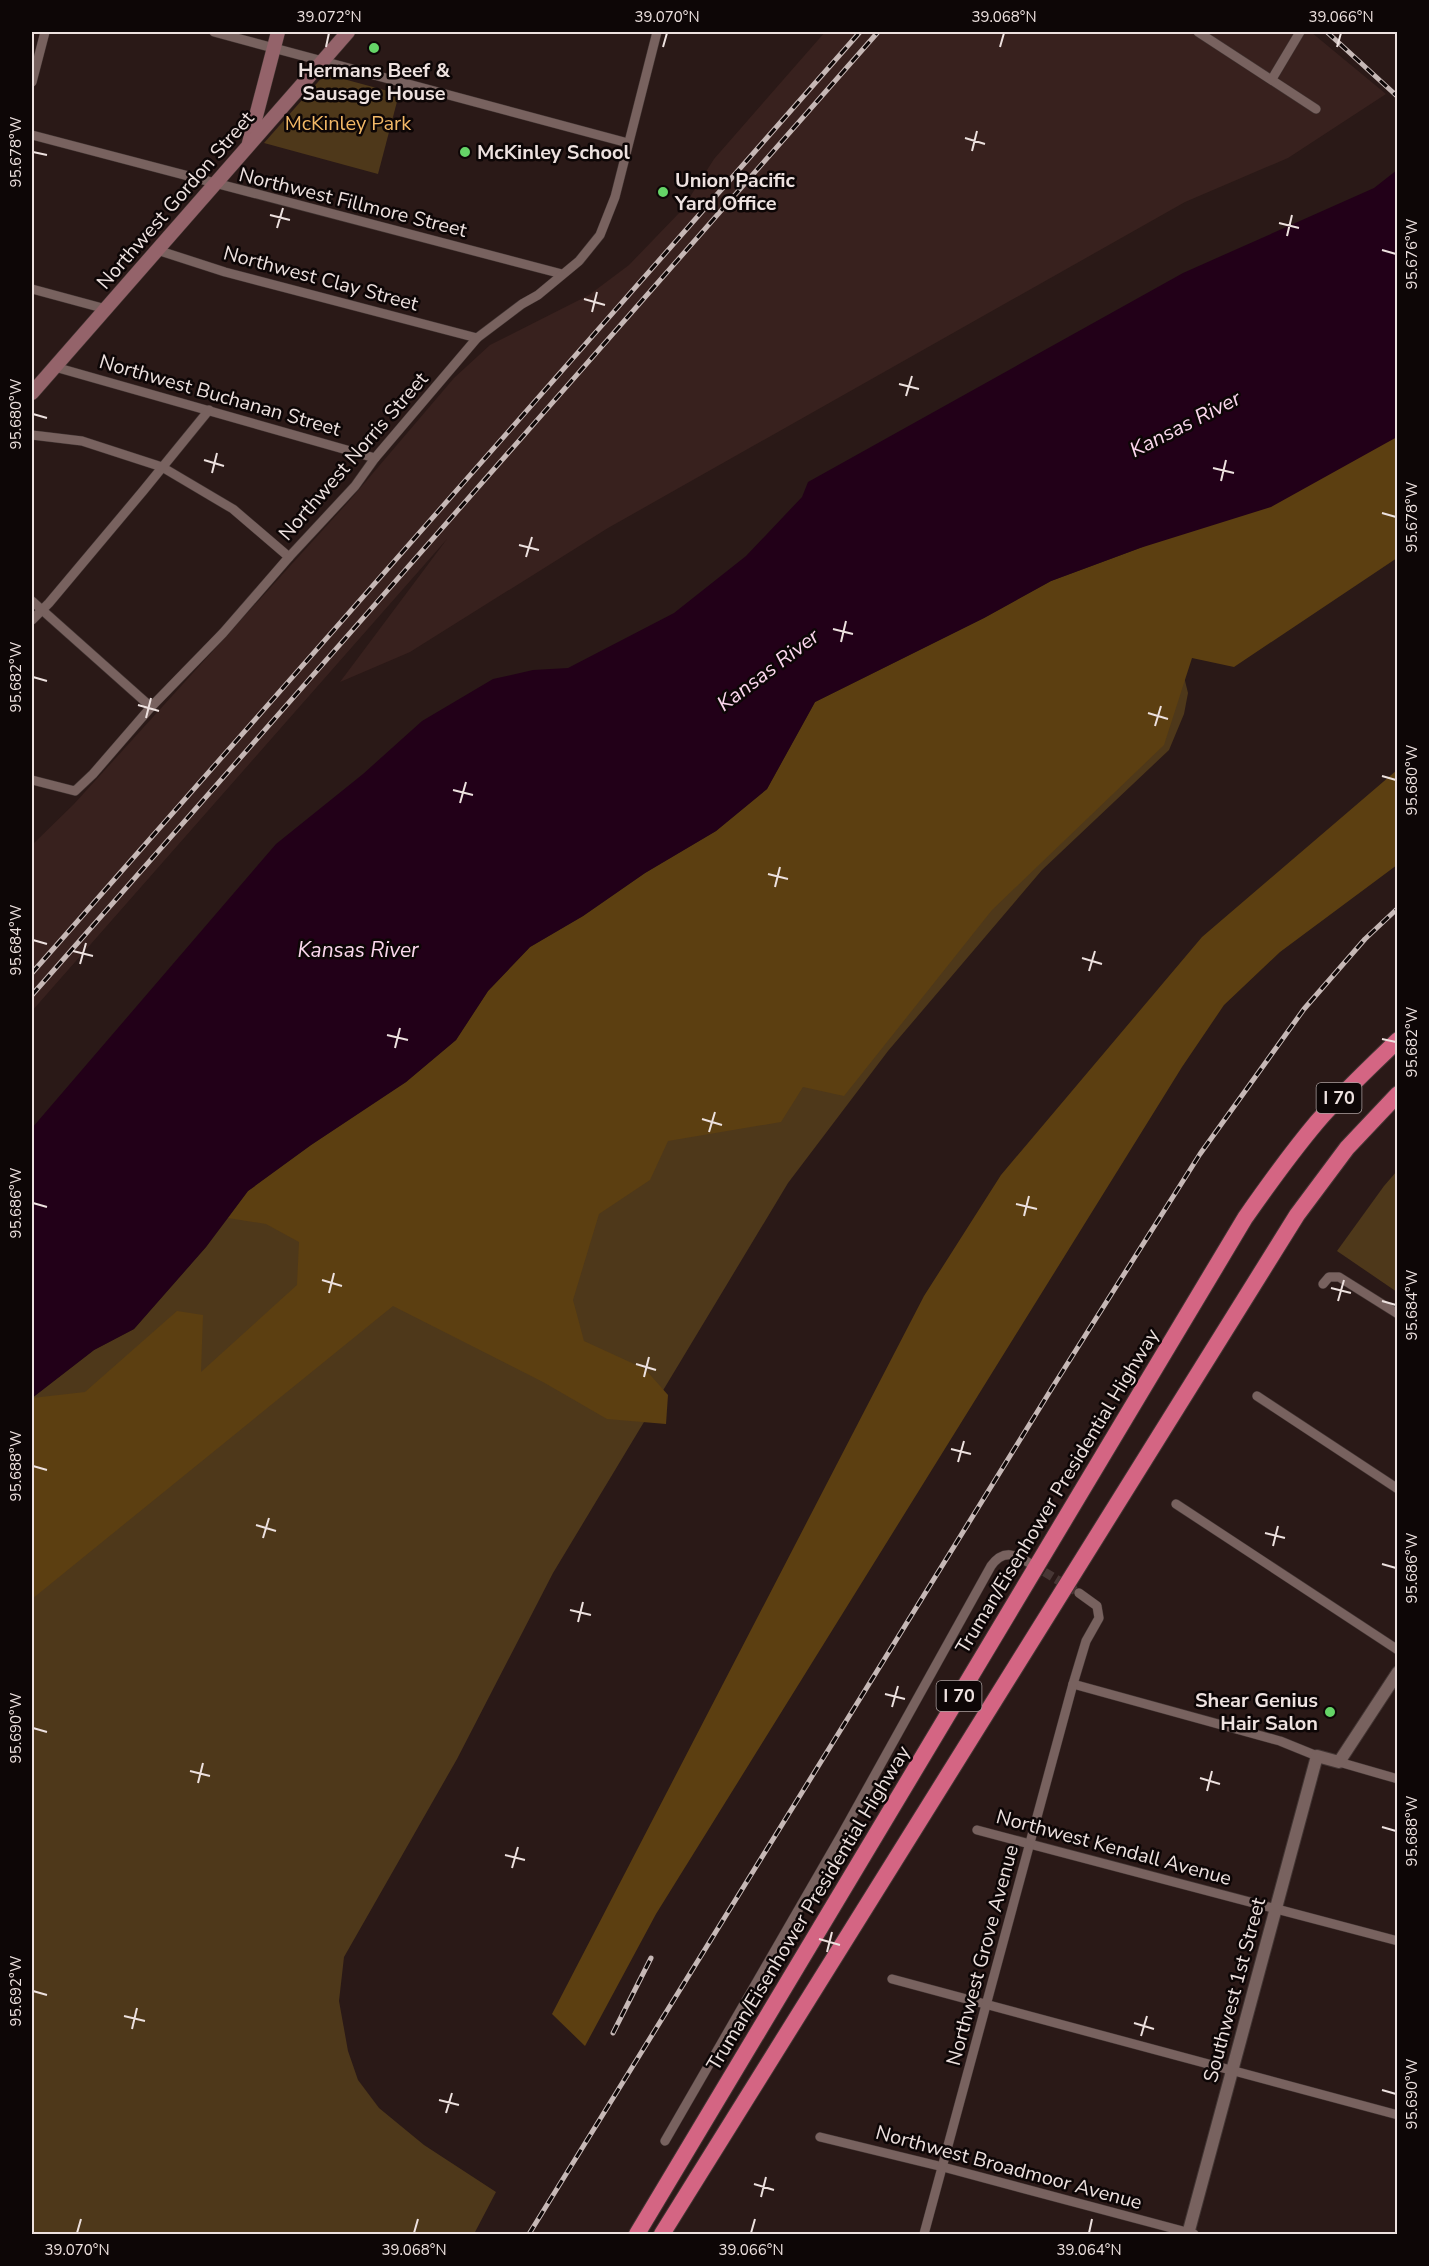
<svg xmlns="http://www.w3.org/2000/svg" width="1429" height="2266" font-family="'Nunito Sans',sans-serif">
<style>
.built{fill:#38211e}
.green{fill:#4e381a}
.forest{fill:#5c3f11}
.water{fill:#220018}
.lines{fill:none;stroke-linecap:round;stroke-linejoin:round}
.minor-tunnel{stroke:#473735;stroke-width:9;stroke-dasharray:9 4.5;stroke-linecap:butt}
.minor-casing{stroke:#423533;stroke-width:10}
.tertiary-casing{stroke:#423533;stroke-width:14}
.secondary-casing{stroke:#423533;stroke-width:15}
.motorway-casing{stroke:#423533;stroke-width:18}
.minor{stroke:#78625f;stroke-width:9}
.tertiary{stroke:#78625f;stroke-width:12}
.secondary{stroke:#94636a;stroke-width:14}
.motorway{stroke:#d46583;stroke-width:16}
.rail-casing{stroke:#c6b8b6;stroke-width:5}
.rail{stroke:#0d0606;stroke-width:3;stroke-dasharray:9;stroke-linecap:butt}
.ticks{fill:none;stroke:#ede1df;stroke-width:2}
.poi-dot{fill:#65d467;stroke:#0d0606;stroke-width:2}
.labels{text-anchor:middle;stroke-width:5;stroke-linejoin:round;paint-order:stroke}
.shield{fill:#0d0606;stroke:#aa9f9e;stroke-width:1.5}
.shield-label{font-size:18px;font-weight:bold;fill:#ede1df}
.poi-label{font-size:20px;font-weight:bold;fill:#ede1df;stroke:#0d0606;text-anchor:start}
.park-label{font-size:20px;fill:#f3b967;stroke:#0d0606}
.street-label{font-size:20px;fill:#ede1df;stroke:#0d0606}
.water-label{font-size:21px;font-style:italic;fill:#fbd7ed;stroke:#0d0606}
.neatline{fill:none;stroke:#ede1df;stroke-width:2}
.ticks-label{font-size:15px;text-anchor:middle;fill:#ede1df}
</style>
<rect width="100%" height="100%" fill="#2a1917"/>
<polygon class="built" points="825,32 1311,32 1386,94 1288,158 1185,202 608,528 410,652 340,682 447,539 32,1011 32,845 74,804 350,500 454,378 490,345 589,295 629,265 681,211 714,159"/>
<g class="green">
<polygon points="325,74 399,94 378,174 264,143"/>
<polygon points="1179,656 1188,693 1184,714 1169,750 1042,870 888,1051 788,1183 553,1573 457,1759 344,1957 339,2001 348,2051 358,2080 379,2108 424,2145 496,2192 474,2234 32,2234 32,1398 94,1350 134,1329 206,1247 248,1191"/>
<polygon points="1397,1171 1397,1292 1337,1251 1384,1186"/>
</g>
<g class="forest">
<polygon points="1397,437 1397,558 1234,667 1192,658 1164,745 992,910 844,1096 803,1087 781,1122 668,1141 650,1180 599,1214 573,1300 584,1341 645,1369 668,1395 666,1424 607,1419 543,1382 393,1306 32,1599 32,1398 85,1392 177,1311 203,1315 201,1372 297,1285 299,1242 266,1224 228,1218 248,1191 311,1145 406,1082 456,1040 488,991 530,947 583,916 645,873 716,831 767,789 815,702 984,618 1051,581 1140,548"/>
<polygon points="1397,770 1397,865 1280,952 1224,1005 1182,1067 656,1914 585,2046 552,2014 924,1296 1001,1175 1202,937"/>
</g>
<polygon class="water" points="1397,170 1397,437 1271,507 1140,548 1051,581 984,618 815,702 767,789 716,831 645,873 583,916 530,947 488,991 456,1040 406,1082 311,1145 248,1191 206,1247 134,1329 94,1350 32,1398 32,1128 276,844 363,774 422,721 493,679 533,670 568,668 674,613 746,556 802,497 808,482 1183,273 1374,188"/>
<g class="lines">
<polyline class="minor-tunnel" points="1033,1565 1079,1593"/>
<g class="minor-casing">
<g id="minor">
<polyline points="214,32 628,143"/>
<polyline points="1198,32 1316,109"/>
<polyline points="1272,79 1300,32"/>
<polyline points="32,82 45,32"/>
<polyline points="32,135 562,274"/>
<polyline points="157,250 225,272 477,338"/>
<polyline points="32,289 106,309"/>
<polyline points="55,367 375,458"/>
<polyline points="32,435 82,441 162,467 233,509 289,557"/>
<polyline points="32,601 151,707"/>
<polyline points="32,620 49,603 143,491 209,410"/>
<polyline points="32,780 75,791 93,774 151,707 223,633 289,557 355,486 375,458 477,338 522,304 538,295 579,261 600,235 615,197 657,32"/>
<polyline points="1323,1284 1329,1277 1339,1277 1398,1314"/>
<polyline points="1257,1396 1398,1489"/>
<polyline points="1176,1504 1398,1650"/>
<polyline points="1073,1684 1280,1741 1317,1756"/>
<polyline points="1339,1762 1398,1779"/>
<polyline points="977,1830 1398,1941"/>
<polyline points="892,1979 1398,2115"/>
<polyline points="820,2137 943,2167 1194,2234"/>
<path d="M665,2141L842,1834L991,1566C1004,1548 1016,1555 1031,1564"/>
<polyline points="924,2234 1073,1684 1086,1641 1099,1618 1097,1606 1079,1593"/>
</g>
</g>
<g class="tertiary-casing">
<polyline id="tertiary" points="1188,2234 1317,1756 1339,1762 1398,1672"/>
</g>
<g class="secondary-casing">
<g id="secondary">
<polyline points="249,143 278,32"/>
<polyline points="32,393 348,32"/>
</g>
</g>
<g class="motorway-casing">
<g id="motorway">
<path d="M637,2234L1245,1218C1268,1185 1291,1153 1317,1122C1342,1093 1370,1067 1398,1040"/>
<polyline points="662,2234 1297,1215 1347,1148 1398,1094"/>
</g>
</g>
<use href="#minor" class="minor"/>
<use href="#tertiary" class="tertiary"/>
<use href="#secondary" class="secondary"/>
<use href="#motorway" class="motorway"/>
<g class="rail-casing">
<g id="rail">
<polyline points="1327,32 1398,97"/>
<polyline points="32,973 860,32"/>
<polyline points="32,995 878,32"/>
<polyline points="613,2033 651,1958"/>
<polyline points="529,2234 1052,1388 1200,1154 1304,1009 1365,939 1398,908"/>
</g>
</g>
<use href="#rail" class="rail"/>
</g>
<path class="ticks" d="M326,47L329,33M663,47L667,33M1000,47L1004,33M1337,47L1341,33M965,138L985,144M972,151L977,131M33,152L47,155M270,215L290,220M1279,223L1299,228M277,228L283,208M1287,236L1292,215M1382,250L1396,254M584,299L605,305M592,312L597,292M899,384L919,389M906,396L912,376M33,414L47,418M204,460L224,466M1213,468L1234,473M212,473L217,453M1221,481L1226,460M1382,513L1396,517M519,545L539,550M526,557L532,537M833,629L853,634M841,642L846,621M33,677L47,681M138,705L159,711M1148,713L1168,719M146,718L151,698M1155,726L1161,706M1382,776L1396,780M453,790L473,795M460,803L466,782M768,874L788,879M775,887L780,867M33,940L47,944M73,951L93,956M1082,958L1102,964M80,964L86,943M1089,971L1095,951M387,1035L408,1040M1382,1039L1396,1042M395,1048L400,1028M702,1119L722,1125M709,1132L715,1112M33,1203L47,1207M1016,1204L1037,1209M1024,1216L1029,1196M322,1280L342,1286M1331,1288L1351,1293M329,1293L334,1273M1338,1301L1344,1280M1382,1301L1396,1305M636,1364L656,1370M644,1377L649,1357M951,1449L971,1454M958,1462L964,1441M33,1466L47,1470M256,1525L276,1531M1265,1533L1285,1538M263,1538L269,1518M1273,1546L1278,1526M1382,1564L1396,1568M570,1610L591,1615M578,1622L583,1602M885,1694L905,1699M892,1707L898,1686M33,1728L47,1732M190,1771L210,1776M1200,1778L1220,1784M198,1783L203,1763M1207,1791L1212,1771M1382,1827L1396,1831M505,1855L525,1860M512,1868L518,1847M819,1939L840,1945M827,1952L832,1932M33,1991L47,1995M124,2016L145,2021M1134,2023L1154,2029M132,2029L137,2008M1141,2036L1147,2016M1382,2090L1396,2094M439,2100L459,2105M446,2113L452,2093M754,2184L774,2190M761,2197L766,2177M77,2233L81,2219M414,2233L418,2219M751,2233L755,2219M1089,2233L1092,2219"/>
<g class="poi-dot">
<circle cx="374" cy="48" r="6"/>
<circle cx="465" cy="152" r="6"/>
<circle cx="663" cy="192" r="6"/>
<circle cx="1330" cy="1712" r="6"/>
</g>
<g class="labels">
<g class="shield">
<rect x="1316.5" y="1083" width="45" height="30" rx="4.5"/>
<rect x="936.5" y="1681" width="45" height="30" rx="4.5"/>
</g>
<g class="shield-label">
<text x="1339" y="1104">I 70</text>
<text x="959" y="1702">I 70</text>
</g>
<g class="poi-label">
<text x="374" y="77" text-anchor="middle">Hermans Beef &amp;<tspan x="374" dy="23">Sausage House</tspan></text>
<text x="477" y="159">McKinley School</text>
<text x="675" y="187">Union Pacific<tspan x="675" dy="23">Yard Office</tspan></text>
<text x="1318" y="1707" text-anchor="end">Shear Genius<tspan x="1318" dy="23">Hair Salon</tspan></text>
</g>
<g class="park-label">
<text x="348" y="130">McKinley Park</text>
</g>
<g class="street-label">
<text transform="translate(175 200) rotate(-49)" y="7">Northwest Gordon Street</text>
<text transform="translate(353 202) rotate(14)" y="7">Northwest Fillmore Street</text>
<text transform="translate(321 278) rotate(15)" y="7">Northwest Clay Street</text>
<text transform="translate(220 395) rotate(16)" y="7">Northwest Buchanan Street</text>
<text transform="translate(353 456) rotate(-49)" y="7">Northwest Norris Street</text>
<text transform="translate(1057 1491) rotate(-59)" y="7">Truman/Eisenhower Presidential Highway</text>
<text transform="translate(1114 1847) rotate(15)" y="7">Northwest Kendall Avenue</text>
<text transform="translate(808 1908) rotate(-59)" y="7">Truman/Eisenhower Presidential Highway</text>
<text transform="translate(982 1955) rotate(-75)" y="7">Northwest Grove Avenue</text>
<text transform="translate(1234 1990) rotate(-75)" y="7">Southwest 1st Street</text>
<text transform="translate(1009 2167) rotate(15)" y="7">Northwest Broadmoor Avenue</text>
</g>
<g class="water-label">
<text transform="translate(1185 424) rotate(-27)" y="7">Kansas River</text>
<text transform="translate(768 670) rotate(-37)" y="7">Kansas River</text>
<text x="358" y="957">Kansas River</text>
</g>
</g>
<rect width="1429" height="2266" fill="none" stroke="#0d0606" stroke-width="66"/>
<rect x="33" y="33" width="1363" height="2200" class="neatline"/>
<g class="ticks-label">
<text x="329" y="22">39.072°N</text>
<text x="667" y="22">39.070°N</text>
<text x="1004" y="22">39.068°N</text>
<text x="1341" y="22">39.066°N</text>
<text transform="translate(16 152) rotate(-90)" y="5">95.678°W</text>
<text transform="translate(1412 254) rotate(-90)" y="5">95.676°W</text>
<text transform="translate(16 414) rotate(-90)" y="5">95.680°W</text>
<text transform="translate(1412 517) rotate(-90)" y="5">95.678°W</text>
<text transform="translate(16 677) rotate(-90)" y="5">95.682°W</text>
<text transform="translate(1412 780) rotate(-90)" y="5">95.680°W</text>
<text transform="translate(16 940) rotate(-90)" y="5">95.684°W</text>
<text transform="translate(1412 1042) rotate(-90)" y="5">95.682°W</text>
<text transform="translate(16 1203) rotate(-90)" y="5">95.686°W</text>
<text transform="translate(1412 1305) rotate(-90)" y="5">95.684°W</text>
<text transform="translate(16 1466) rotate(-90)" y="5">95.688°W</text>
<text transform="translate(1412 1568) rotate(-90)" y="5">95.686°W</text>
<text transform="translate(16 1728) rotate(-90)" y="5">95.690°W</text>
<text transform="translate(1412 1831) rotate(-90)" y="5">95.688°W</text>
<text transform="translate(16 1991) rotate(-90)" y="5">95.692°W</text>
<text transform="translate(1412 2094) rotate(-90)" y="5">95.690°W</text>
<text x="77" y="2255">39.070°N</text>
<text x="414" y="2255">39.068°N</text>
<text x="751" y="2255">39.066°N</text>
<text x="1089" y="2255">39.064°N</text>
</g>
</svg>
